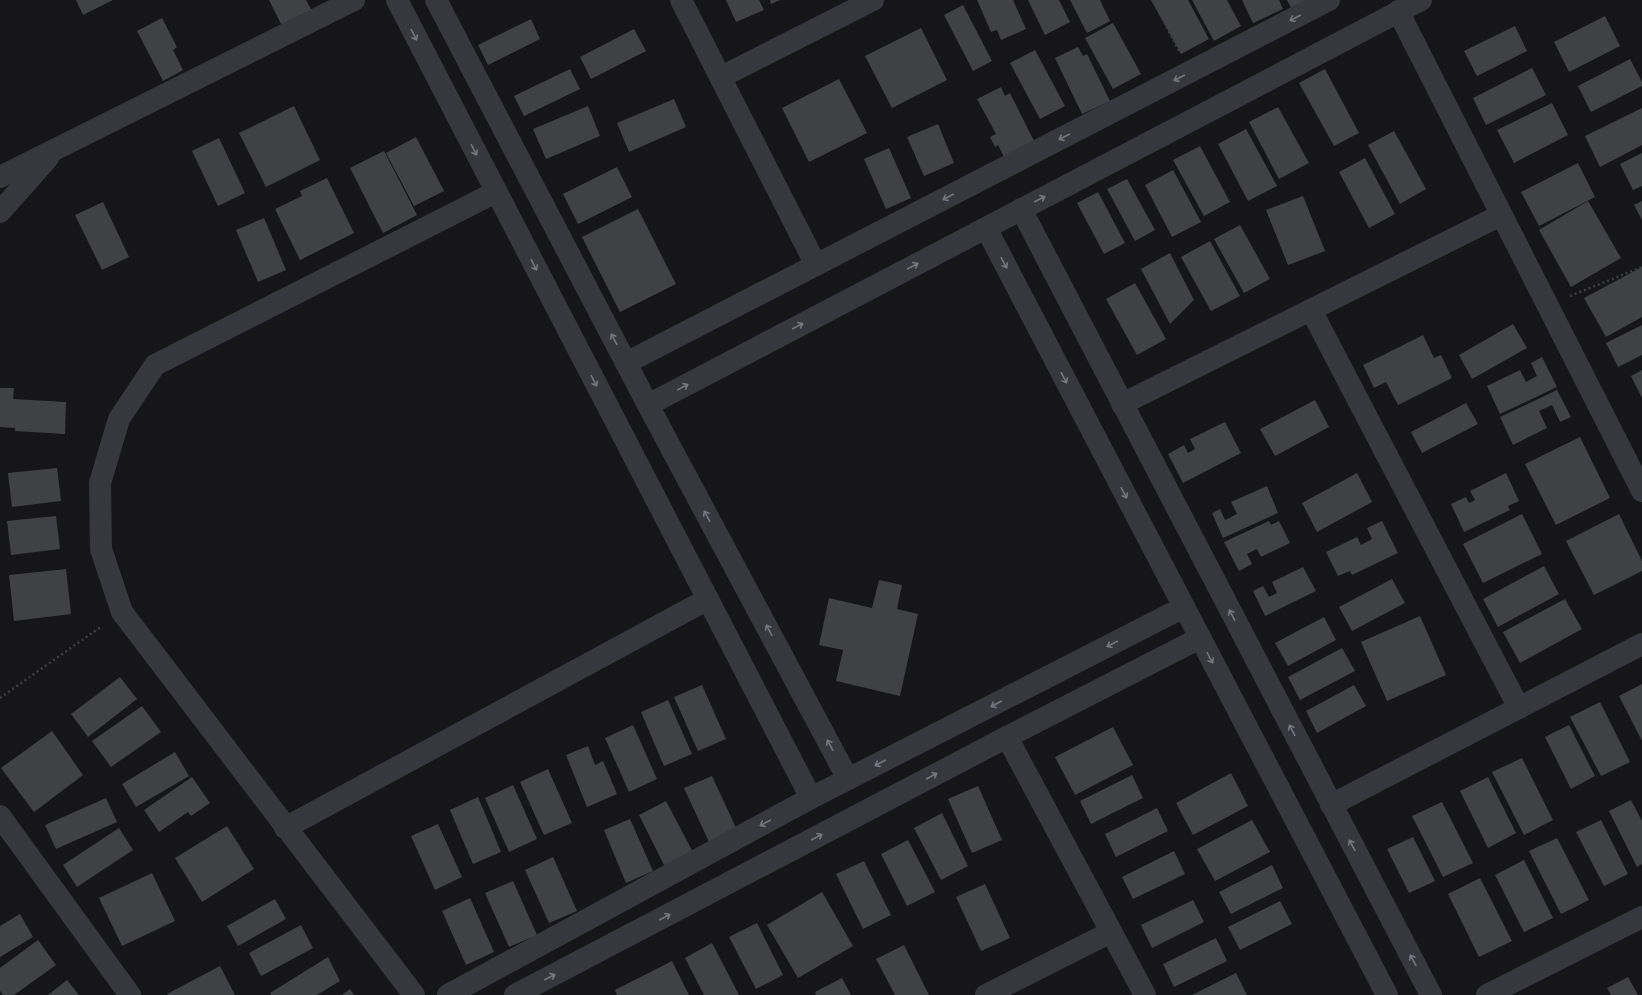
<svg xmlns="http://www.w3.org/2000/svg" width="1642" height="995" font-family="Inter,sans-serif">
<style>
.building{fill:#404145}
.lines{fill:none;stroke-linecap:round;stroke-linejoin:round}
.path{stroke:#3d3f44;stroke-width:2.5;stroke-dasharray:2 3;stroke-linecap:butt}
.street{stroke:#37383d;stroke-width:22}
.oneway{stroke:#757881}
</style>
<rect width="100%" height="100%" fill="#161618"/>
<g class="building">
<polygon points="76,0 113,0 83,15"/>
<polygon points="269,0 306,0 313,13 283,28"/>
<polygon points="726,0 759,0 764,10 736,22"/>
<polygon points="770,0 780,0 771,4"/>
<polygon points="977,0 1013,0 1026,29 1001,40 997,30 991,32"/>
<polygon points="1028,0 1059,0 1070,22 1045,35"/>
<polygon points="1070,0 1100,0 1110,21 1087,33"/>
<polygon points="1151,0 1188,0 1209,39 1181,54"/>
<polygon points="1192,0 1227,0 1241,26 1214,41"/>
<polygon points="1242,0 1279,0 1283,9 1253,23"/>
<polygon points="1287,0 1313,0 1293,11"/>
<polygon points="963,5 992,61 973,71 944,15"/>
<polygon points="1605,16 1620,46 1569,72 1554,42"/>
<polygon points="162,18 177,47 173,50 183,70 163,81 137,31"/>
<polygon points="531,19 540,39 488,65 478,45"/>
<polygon points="1113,23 1141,74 1113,89 1085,38"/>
<polygon points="1515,26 1527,51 1477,76 1464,51"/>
<polygon points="921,28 947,80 892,108 865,56"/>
<polygon points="634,29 646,51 591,79 580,57"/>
<polygon points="1078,47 1083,56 1087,54 1110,101 1082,114 1055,58"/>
<polygon points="1035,50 1065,106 1040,119 1010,63"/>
<polygon points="1630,59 1642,82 1642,86 1591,112 1578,86"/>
<polygon points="1532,68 1546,95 1486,125 1473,98"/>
<polygon points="570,69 580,89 524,116 514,96"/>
<polygon points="1325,69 1359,133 1334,146 1299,83"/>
<polygon points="839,79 867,133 809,162 782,108"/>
<polygon points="1001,87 1005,96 1010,93 1034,141 1004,157 998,145 995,147 990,137 996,134 977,99"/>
<polygon points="674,99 686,127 629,152 617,123"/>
<polygon points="1552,103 1568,135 1514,163 1497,130"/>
<polygon points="294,106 320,160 266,187 239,133"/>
<polygon points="588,106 600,136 546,159 533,129"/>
<polygon points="1278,107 1309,163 1279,179 1249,122"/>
<polygon points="1642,108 1642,145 1600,167 1585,136"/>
<polygon points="938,124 954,163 924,176 907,137"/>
<polygon points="1246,129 1277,186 1248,201 1218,144"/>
<polygon points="1394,131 1426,189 1400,204 1368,145"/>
<polygon points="416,137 444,191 414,206 386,153"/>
<polygon points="219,138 245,193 218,206 192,151"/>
<polygon points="1200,146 1230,202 1204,216 1173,160"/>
<polygon points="889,148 911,198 886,209 864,159"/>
<polygon points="384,151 417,215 383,233 350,168"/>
<polygon points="1642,153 1642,186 1633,190 1620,164"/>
<polygon points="1365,158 1395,214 1369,228 1339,172"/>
<polygon points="1578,163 1595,197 1539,226 1521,192"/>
<polygon points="617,167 632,197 578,224 563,194"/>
<polygon points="1173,170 1201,222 1172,237 1145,185"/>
<polygon points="327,178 354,233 300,260 275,209 302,196 300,191"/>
<polygon points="1127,179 1155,230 1135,241 1107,189"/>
<polygon points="1098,192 1125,243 1104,254 1077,203"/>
<polygon points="1303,196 1325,251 1288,265 1266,210"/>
<polygon points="1588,201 1621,258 1571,287 1539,230"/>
<polygon points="1642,201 1642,220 1634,205"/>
<polygon points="103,202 129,257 102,270 75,215"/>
<polygon points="638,209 676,284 620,312 582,237"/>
<polygon points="264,218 286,270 258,282 236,230"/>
<polygon points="1240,225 1270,279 1244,293 1214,239"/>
<polygon points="1210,241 1240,296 1211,311 1181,257"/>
<polygon points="1170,253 1194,300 1170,324 1141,269"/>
<polygon points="1642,267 1642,317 1606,337 1584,298"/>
<polygon points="1135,283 1166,339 1137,355 1106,299"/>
<polygon points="1513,324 1527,348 1472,379 1459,355"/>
<polygon points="1642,325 1642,355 1618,367 1606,343"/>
<polygon points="1423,335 1434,358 1441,355 1452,378 1398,405 1386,382 1374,388 1363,365"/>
<polygon points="1542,357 1557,387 1500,414 1487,386 1520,370 1526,382 1537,376 1531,363"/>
<polygon points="1642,370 1642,398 1631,376"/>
<polygon points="0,388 14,388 13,399 66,402 65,434 15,431 15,428 0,427"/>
<polygon points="1557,390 1571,417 1560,422 1552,405 1539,411 1547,428 1513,445 1500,417"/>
<polygon points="1315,400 1329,427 1275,456 1260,429"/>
<polygon points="1466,403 1478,424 1422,453 1411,432"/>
<polygon points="1225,422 1241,453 1183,483 1168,454 1184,445 1188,453 1195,449 1190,439"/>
<polygon points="1580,437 1610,498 1556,525 1525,464"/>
<polygon points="57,468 61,501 12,507 8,473"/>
<polygon points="1357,473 1372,502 1317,532 1302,503"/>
<polygon points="1506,473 1519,501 1508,506 1510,510 1464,532 1451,504 1466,497 1469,503 1475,500 1470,491"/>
<polygon points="1267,486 1278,513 1223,538 1212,513 1220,509 1225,520 1237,514 1231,502"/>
<polygon points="1522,514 1542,554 1483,583 1463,544"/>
<polygon points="1619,514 1642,561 1642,571 1594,595 1566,541"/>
<polygon points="56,516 60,549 11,555 7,521"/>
<polygon points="1269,521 1271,525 1279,521 1290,543 1261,557 1257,549 1247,554 1252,564 1239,571 1224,542"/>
<polygon points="1382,521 1398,553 1352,575 1350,571 1338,576 1326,552 1357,537 1361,545 1372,539 1367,528"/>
<polygon points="1544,566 1559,594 1498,627 1483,599"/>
<polygon points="1303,567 1316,591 1265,616 1253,591 1263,586 1269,597 1277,593 1272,582"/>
<polygon points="66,569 71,614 14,621 9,575"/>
<polygon points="1392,579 1405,603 1352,631 1339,607"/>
<polygon points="879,580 902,585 897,609 918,614 900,696 836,681 843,650 819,645 829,598 872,608"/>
<polygon points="1565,599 1582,629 1520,663 1503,632"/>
<polygon points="1420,616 1446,675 1387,701 1361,642"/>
<polygon points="1324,617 1336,640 1288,666 1275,643"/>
<polygon points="1342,648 1355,671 1300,700 1288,677"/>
<polygon points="120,677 137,699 88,737 71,714"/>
<polygon points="1642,684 1642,741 1619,696"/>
<polygon points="702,685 726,739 698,751 674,697"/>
<polygon points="1354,685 1366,706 1317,733 1306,711"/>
<polygon points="668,700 692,754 664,766 641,712"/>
<polygon points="1600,702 1630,762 1601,776 1570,717"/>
<polygon points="142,706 161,732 111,767 92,741"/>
<polygon points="633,725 657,779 629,792 605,738"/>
<polygon points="1569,725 1595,776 1571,789 1545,737"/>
<polygon points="1113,727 1133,765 1075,795 1055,757"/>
<polygon points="52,731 83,775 34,812 1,768"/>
<polygon points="588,746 595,765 603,761 617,794 587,807 566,755"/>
<polygon points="175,752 189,776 136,807 122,784"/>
<polygon points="1522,758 1553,820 1524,835 1492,772"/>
<polygon points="548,769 572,823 544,835 520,782"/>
<polygon points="1231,773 1248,806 1193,835 1176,803"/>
<polygon points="1132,775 1143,798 1091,824 1080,801"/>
<polygon points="712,776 737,830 709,842 684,788"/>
<polygon points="192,777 210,803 191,816 188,812 159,832 144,810"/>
<polygon points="1488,777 1516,833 1488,848 1460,791"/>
<polygon points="513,785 537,839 509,852 485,798"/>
<polygon points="978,786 1002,840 972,853 948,799"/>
<polygon points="478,797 501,852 473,864 450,810"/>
<polygon points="106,798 117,822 56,849 45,825"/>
<polygon points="1631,800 1642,821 1642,864 1637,867 1609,811"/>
<polygon points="666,801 695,856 667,871 639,815"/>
<polygon points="1442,802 1473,863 1443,877 1412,816"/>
<polygon points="1157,808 1168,831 1116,857 1105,834"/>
<polygon points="942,813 968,866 941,880 914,828"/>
<polygon points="630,819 653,871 626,883 604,830"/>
<polygon points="1252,820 1270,852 1215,881 1197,849"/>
<polygon points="1601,820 1628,874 1604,886 1576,832"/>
<polygon points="438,824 462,877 435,890 411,836"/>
<polygon points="227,826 254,869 202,902 175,858"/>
<polygon points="119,828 133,850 77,887 63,865"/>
<polygon points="1413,837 1435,881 1409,893 1387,849"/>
<polygon points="1557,838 1589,900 1561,914 1529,851"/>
<polygon points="908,840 935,892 907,906 881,854"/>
<polygon points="1174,851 1185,874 1133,899 1122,877"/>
<polygon points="553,857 577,911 549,923 525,870"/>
<polygon points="1524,860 1553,918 1524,932 1495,875"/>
<polygon points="864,861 891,915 863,929 836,874"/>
<polygon points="1272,865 1283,888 1231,914 1219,892"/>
<polygon points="152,873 175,921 122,946 99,898"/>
<polygon points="1480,878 1512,941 1479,957 1448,894"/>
<polygon points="513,881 537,935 509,947 485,893"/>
<polygon points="985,884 1010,938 981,951 956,897"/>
<polygon points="822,892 853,946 798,978 767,925"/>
<polygon points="470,898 494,952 466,965 442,911"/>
<polygon points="275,899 286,919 238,946 227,926"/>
<polygon points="1193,900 1204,922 1152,948 1141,925"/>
<polygon points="1280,901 1292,924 1240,950 1228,927"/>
<polygon points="20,914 33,937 0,957 0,926"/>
<polygon points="757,923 783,975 756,989 729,937"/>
<polygon points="301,925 313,948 261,976 249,953"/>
<polygon points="1216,938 1227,961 1174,987 1163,964"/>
<polygon points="38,940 56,965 14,995 3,995 0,991 0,968"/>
<polygon points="712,943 739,995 704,995 685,958"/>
<polygon points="904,945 929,995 895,995 876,959"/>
<polygon points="328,957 340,981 317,995 271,995 270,993"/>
<polygon points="672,961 689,995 617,995 615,990"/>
<polygon points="220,966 235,995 168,995 167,994"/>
<polygon points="1236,973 1247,995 1192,995"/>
<polygon points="1628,977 1638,995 1611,995 1607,988"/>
<polygon points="842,978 851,995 816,995 815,992"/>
<polygon points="67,980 79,995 48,995"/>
<polygon points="350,989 354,995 342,995"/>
</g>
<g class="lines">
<g class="path">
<polyline points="1153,0 1179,51"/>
<polyline points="1570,296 1642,267"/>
<polyline points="0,698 102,626"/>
</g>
<g class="street">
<polyline points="397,0 811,798"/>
<polyline points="436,0 648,405 848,779"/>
<polyline points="681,0 816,265"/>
<polyline points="1398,11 1642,491"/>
<polyline points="721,77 873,0"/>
<polyline points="0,177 354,0"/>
<polyline points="1021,209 1431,995"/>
<polyline points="0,212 48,158"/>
<polyline points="986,228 1387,995"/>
<polyline points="1311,310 1519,708"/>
<polyline points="626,363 1329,0"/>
<polyline points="1122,404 1501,215"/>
<polyline points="648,405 1421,0"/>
<polyline points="1007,737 1145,995"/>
<polyline points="1331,805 1642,644"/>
<polyline points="0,816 130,995"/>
<polyline points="285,828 708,599"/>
<polyline points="414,995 122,612 101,549 100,483 119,419 155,365 496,192"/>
<polyline points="448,995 811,798 1184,607"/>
<polyline points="515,995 1007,737 1200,638"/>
<polyline points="986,995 1111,932"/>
<polyline points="1487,995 1642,917"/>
</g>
</g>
<defs><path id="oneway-shaft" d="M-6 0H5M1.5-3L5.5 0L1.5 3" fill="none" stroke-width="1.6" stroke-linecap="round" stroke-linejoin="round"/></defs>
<g class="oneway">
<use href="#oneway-shaft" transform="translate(1295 18) rotate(153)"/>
<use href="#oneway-shaft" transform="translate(414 35) rotate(63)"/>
<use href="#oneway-shaft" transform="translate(1179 78) rotate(153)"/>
<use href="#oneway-shaft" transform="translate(1064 137) rotate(153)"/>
<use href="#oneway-shaft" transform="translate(474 150) rotate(63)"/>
<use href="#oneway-shaft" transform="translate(948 197) rotate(153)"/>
<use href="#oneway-shaft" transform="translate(1040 199) rotate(-28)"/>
<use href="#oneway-shaft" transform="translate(1004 263) rotate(62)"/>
<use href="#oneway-shaft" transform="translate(534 265) rotate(63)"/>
<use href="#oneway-shaft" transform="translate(913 266) rotate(-28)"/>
<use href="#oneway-shaft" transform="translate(798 326) rotate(-28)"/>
<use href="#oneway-shaft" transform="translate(614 339) rotate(-118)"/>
<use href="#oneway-shaft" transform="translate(1064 378) rotate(62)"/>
<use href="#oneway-shaft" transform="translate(594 381) rotate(63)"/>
<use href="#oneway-shaft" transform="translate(683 387) rotate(-28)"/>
<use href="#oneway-shaft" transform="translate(1124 493) rotate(62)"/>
<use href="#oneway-shaft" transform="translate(707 516) rotate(-118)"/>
<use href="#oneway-shaft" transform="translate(1232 615) rotate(-118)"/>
<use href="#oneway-shaft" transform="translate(769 630) rotate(-118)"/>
<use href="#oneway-shaft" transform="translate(1112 644) rotate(153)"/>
<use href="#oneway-shaft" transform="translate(1210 658) rotate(62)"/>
<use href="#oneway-shaft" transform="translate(996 704) rotate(153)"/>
<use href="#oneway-shaft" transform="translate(1292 730) rotate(-118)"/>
<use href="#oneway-shaft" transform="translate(830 745) rotate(-118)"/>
<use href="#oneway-shaft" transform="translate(880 763) rotate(153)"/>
<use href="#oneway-shaft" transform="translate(932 776) rotate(-28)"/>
<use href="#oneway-shaft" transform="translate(765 823) rotate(152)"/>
<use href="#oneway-shaft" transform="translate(817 837) rotate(-28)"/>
<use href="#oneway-shaft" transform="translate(1352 845) rotate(-118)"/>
<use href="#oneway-shaft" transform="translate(665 917) rotate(-28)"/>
<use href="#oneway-shaft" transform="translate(1413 960) rotate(-118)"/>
<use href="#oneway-shaft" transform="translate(550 977) rotate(-27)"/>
</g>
</svg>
